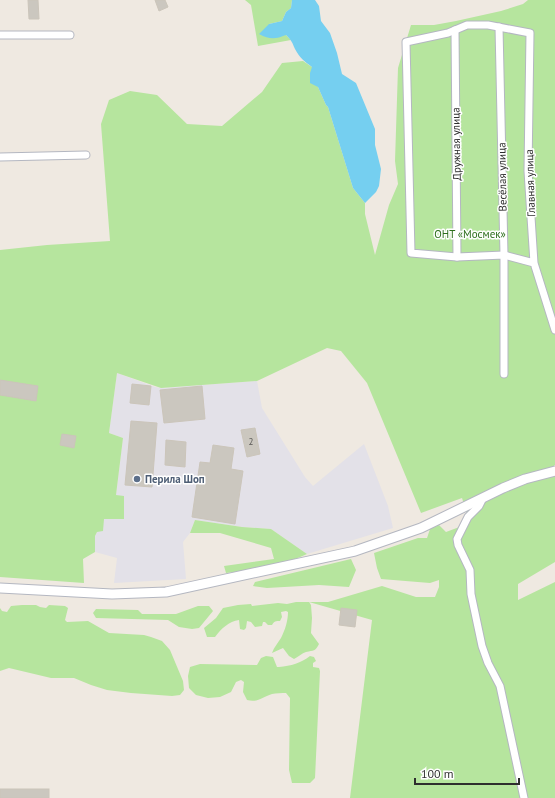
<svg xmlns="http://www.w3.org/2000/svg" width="555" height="798" font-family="'PT Sans',sans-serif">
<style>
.industrial{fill:#e3e1e8}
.green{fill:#b6e59e}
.water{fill:#75cff0}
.building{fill:#cbc7bf;stroke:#cbc5ba}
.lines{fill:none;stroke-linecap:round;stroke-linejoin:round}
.minor-casing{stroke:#b4b7c1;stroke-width:9}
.tertiary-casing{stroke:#b4b7c1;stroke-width:11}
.minor{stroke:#fff;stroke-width:7}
.tertiary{stroke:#fff;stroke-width:9}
.service-dot{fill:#5c6f8a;stroke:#fff;stroke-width:1.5}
.labels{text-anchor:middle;stroke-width:3;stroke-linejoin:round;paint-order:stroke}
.number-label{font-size:9px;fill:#555452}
.street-label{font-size:11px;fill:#2e2e2e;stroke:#fff}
.park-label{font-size:11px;fill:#2c6e1b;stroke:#fff}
.service-label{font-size:11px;font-weight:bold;fill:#4e5e75;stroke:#fff;text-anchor:start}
</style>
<rect width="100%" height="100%" fill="#efe9e1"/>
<polygon class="industrial" points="117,373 155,387 161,388 257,381 262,408 305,477 313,486 364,444 388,506 393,528 307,554 271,529 242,527 195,520 190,533 183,542 186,579 114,583 117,558 95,552 95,536 97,532 104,519 123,519 116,495 123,438 109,433"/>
<g class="green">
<polygon points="245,0 292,0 291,8 286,12 282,21 269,24 286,35 291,40 258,46 251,5"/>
<path d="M528,0H555V465H554L555,468V562L518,584V600L555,582V798H350L372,620L309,602L311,605L312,618L311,633L319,644C315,652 314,650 306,652C302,653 298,657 294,659L289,656L283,648L272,653C274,647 278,643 281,638C285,630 288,621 288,612L286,611L281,612L282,617L280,621C276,621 274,621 272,625H268L265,622H263L262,626L255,627L251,622L247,621L246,628L244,630L240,629L239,620C229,621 221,629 215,637H207L204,628L216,618L223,608L238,605L251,604L252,606L278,603L287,604L296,602H328L382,586L416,597H435L439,587V580L430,583L381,579L377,568L374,553L418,538H427L430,529L439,525L446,532L470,523L462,498L421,513L367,383L341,351L327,348L257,381L161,388L117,373L109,433L123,438L116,495L124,496V519H104L103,531L97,532L95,536V552L83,559L84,583L0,577V250L47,245L110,241L101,124L109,100L130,91L157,95L187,124L222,126L262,92L282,63L303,61L312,67L318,87L326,105L328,107L353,188L365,203V214L375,255L389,205L398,184L395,161L398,68L411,25H434L456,21L501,11L523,4Z"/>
<path d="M195,520L242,527L271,529L307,554C282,566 253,570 226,573L224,566L274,559L271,548L220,533H190Z"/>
<polygon points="351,559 356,570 349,587 319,585 267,588 253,586 255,582"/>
<polygon points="22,605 36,605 40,607 46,608 49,605 65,606 68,608 65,620 67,622 88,621 109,633 144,635 151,637 162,641 170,650 183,681 184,690 180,695 172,696 131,693 107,690 91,685 74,678 51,678 9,668 0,671 0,608 2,611 7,612 11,606"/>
<polygon points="198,606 209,606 213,611 199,628 192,629 179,627 168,620 96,618 93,613 96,609 138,610 142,614 176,614"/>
<path d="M266,656L273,657L277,667H279C291,666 301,663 310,656L314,657L316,661L313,663V667L319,668L320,671L315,778L310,783H292L289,770L290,698L286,693C282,693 276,693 272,694C262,697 258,703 247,700L243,692L244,682L241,680L236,682L231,692L220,697L208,698L196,695L189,688L188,676L190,667L200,664L257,665L261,658Z"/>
</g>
<path class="water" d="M292,0H315L319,6L321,21L330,33L337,53L342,74L356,83L375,129V145L381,169L379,186L376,192L365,203L353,188L328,107L326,105L318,87L310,83V73L312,67C305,62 299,57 295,49C292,42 292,41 286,35C276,39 270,40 259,34L269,24L282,21L286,12L291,8Z"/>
<g class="building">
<polygon points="28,0 38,0 39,19 29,19"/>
<polygon points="155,0 165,0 168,7 159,11"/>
<polygon points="0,380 38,386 36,401 0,395"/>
<polygon points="132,384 151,386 149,405 130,403"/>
<polygon points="202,386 205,419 164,423 160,390"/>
<polygon points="131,421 157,423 152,487 125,485"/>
<polygon points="255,428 260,454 247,457 241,430"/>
<polygon points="62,434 76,436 74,448 60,445"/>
<polygon points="166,440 186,442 185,467 165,465"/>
<polygon points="213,445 234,448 231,469 243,471 235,524 192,517 200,462 210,463"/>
<polygon points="341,608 357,610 355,627 339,625"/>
<rect x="0" y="789" width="49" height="9"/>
</g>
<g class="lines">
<g class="minor-casing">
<g id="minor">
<polyline points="499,27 504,255 504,374"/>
<polyline points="455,30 457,257"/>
<polyline points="0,35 70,35"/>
<polyline points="0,157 86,155"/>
<polyline points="534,263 504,255 457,257 411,253 406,42 448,33 467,25 488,25 530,33 528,171 534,263 555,330"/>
<polyline points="483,498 479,506 468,517 457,539 458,545 470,570 471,594 482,646 488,663 500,686 524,798"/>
</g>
</g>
<g class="tertiary-casing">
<polyline id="tertiary" points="0,588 112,594 166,592 355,551 421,528 503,488 525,479 555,471"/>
</g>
<use href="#minor" class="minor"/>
<use href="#tertiary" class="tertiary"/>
</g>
<circle class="service-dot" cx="137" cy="479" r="4"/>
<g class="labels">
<g class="number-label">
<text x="251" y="445">2</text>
</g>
<g class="street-label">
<text transform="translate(456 144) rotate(-91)" y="4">Дружная улица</text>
<text transform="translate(502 177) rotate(-91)" y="4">Весёлая улица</text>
<text transform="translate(530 183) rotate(-92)" y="4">Главная улица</text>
</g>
<g class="park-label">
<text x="470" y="238">ОНТ «Мосмек»</text>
</g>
<g class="service-label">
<text x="145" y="483">Перила Шоп</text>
</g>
</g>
<path d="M415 778v6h104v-6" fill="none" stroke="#2e2e2e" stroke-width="2"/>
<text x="421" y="778" font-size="12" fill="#2e2e2e" stroke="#ffffff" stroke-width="3" paint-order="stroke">100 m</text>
</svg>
